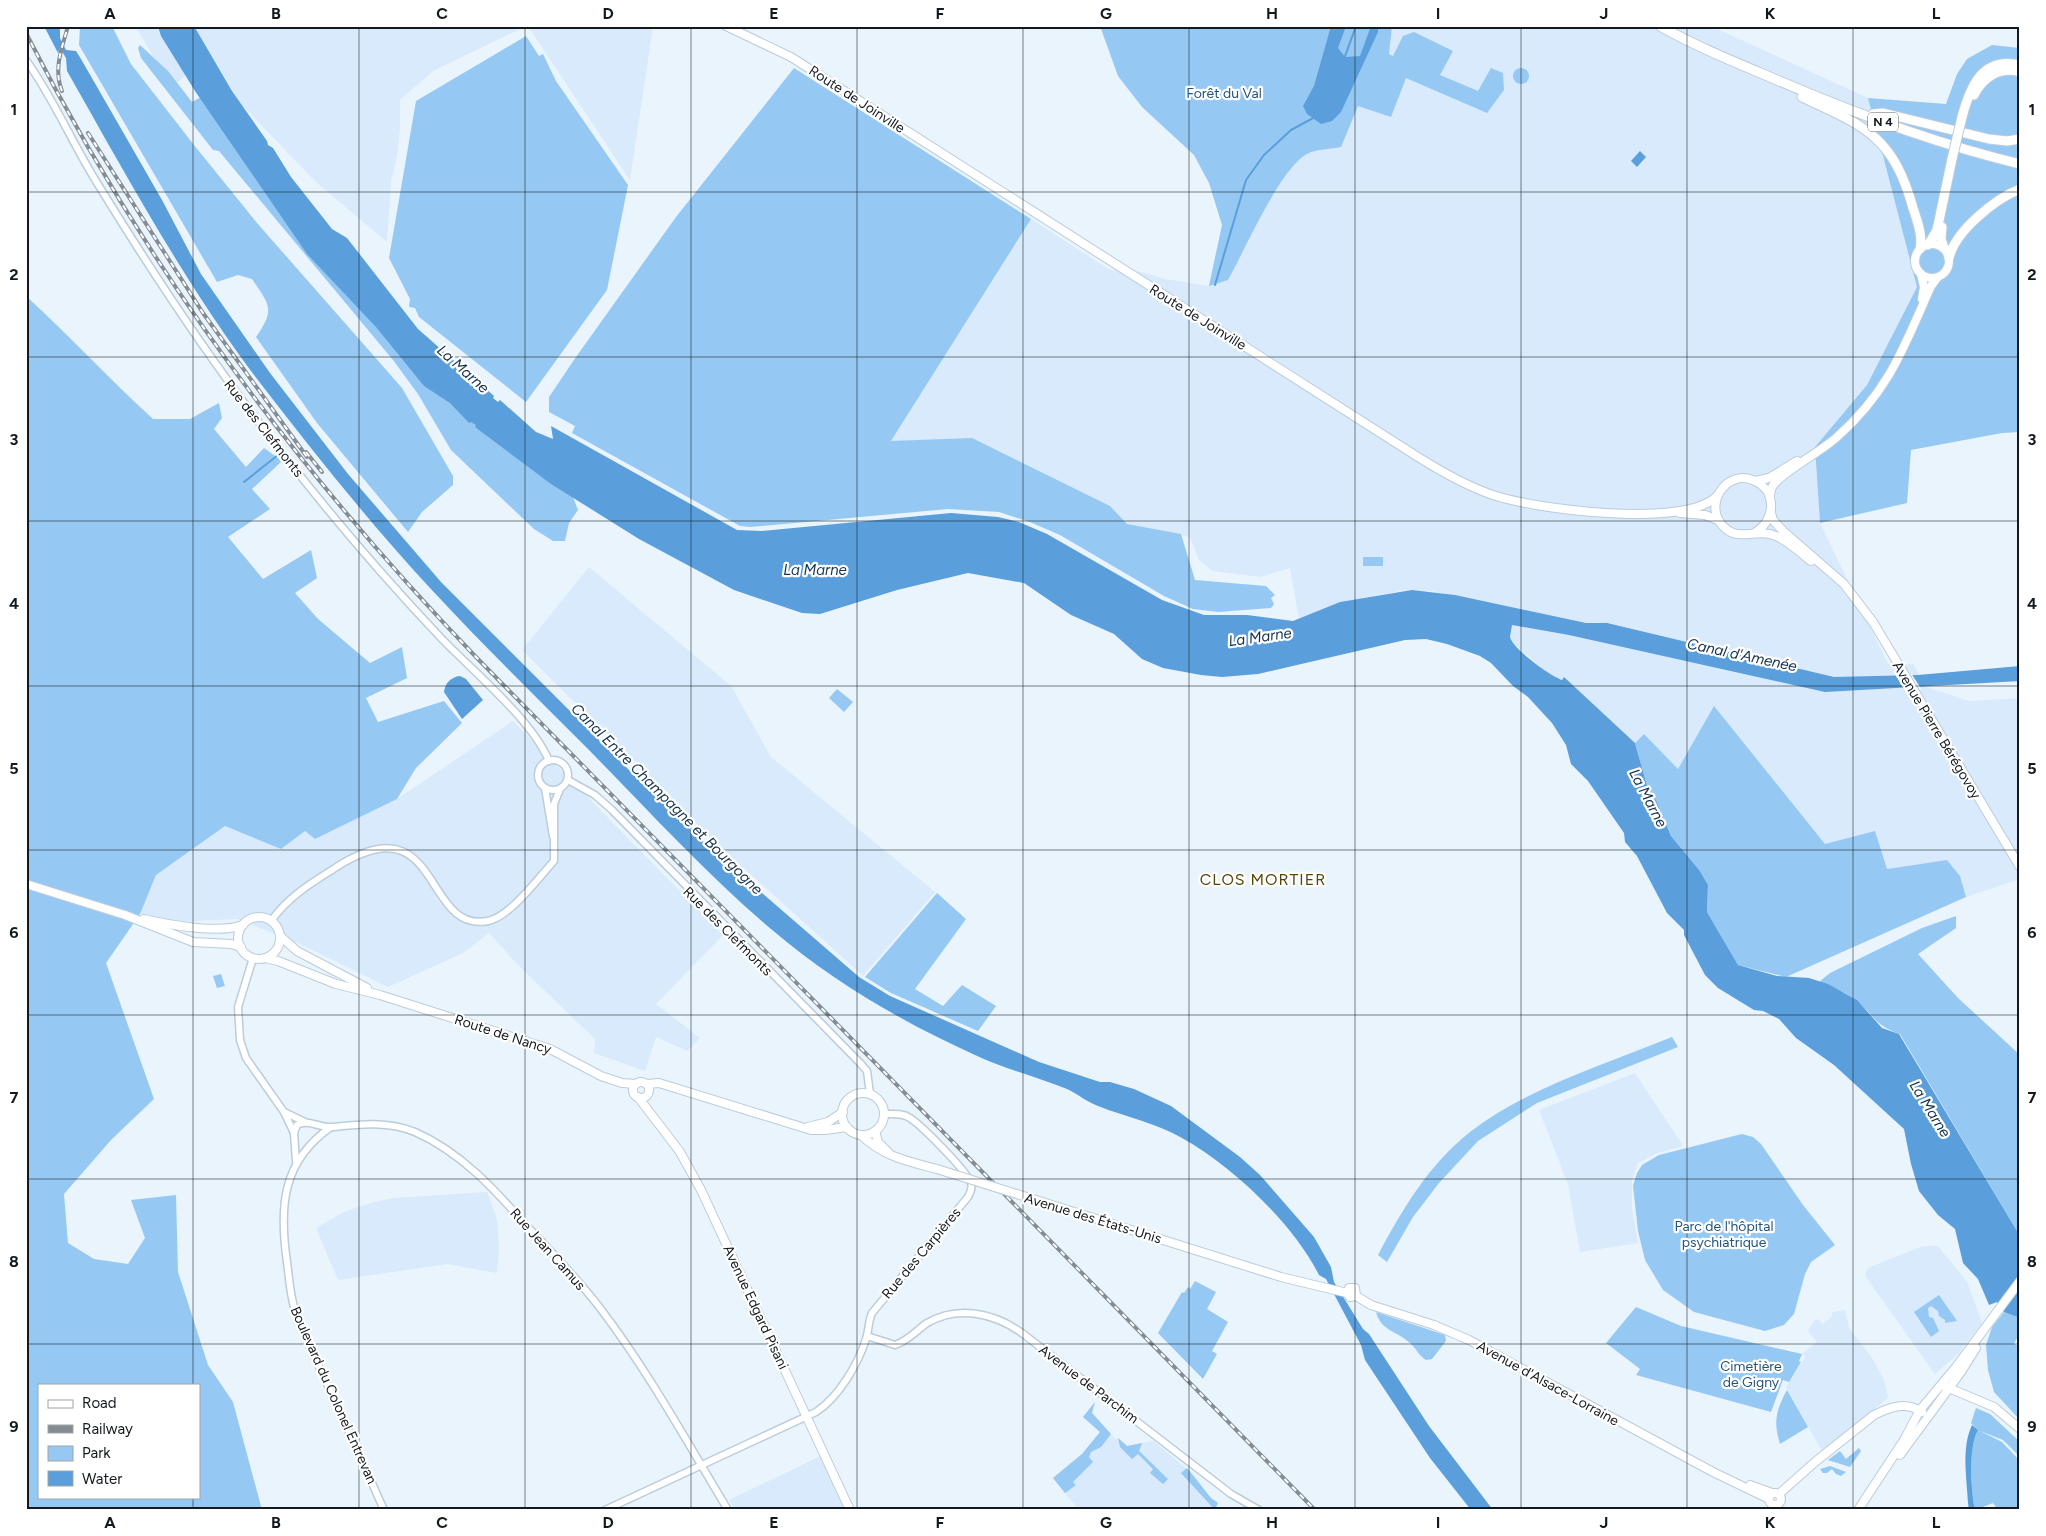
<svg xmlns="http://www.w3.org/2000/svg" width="2046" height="1536" font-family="Figtree,sans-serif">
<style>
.built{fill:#d8eafb}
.green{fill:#96c8f4;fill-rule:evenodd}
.water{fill:#5a9fdb}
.pier{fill:#e9f4fd}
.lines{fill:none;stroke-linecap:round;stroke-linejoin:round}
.stream{stroke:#5a9fdb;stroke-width:2}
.tertiary-casing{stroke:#bbccdb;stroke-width:9}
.secondary-casing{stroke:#bbccdb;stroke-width:10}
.trunk-casing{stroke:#bbccdb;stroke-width:11}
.tertiary{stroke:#fff;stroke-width:6}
.secondary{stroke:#fff;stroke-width:8}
.trunk{stroke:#fff;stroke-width:9}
.rail-casing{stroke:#848c94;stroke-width:4}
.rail{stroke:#fff;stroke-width:2;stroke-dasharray:5.5;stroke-linecap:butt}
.secondary-bridge-casing{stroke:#bbccdb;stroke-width:10;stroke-linecap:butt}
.trunk-bridge-casing{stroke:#bbccdb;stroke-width:11;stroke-linecap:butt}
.secondary-bridge{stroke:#fff;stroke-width:8}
.trunk-bridge{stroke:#fff;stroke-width:9}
.grid{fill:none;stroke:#13191e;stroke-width:1;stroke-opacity:0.55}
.labels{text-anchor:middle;stroke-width:4.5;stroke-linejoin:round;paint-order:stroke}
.shield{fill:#fff;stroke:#5a5e62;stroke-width:1}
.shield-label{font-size:12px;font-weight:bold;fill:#13191e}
.park-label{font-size:14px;fill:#23547d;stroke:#fff}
.street-label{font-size:14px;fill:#13191e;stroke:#fff}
.water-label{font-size:15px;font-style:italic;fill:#14324b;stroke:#fff}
.quarter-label{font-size:16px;letter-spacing:1px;fill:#554805;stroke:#fff}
.neatline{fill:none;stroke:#13191e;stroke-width:2}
.grid-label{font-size:16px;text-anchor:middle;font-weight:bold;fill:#13191e}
</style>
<rect width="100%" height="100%" fill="#e9f4fd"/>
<g class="built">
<polygon points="135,26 526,26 433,71 400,100 400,127 397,156 391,181 387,242 316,182 241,104 210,54 172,87"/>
<polygon points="528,26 653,26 630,180"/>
<polygon points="1371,26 1711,26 1868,98 1917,287 1867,385 1815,447 1820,523 1888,664 1913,664 1926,687 1969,701 2020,698 2020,879 1966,897 1960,876 1947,860 1887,869 1825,844 1714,707 1678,769 1644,734 1635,743 1564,678 1562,680 1550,675 1514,644 1510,637 1514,608 1432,591 1405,590 1340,602 1299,619 1290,568 1260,577 1213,571 1199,560 1190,537 1127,524 1110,506 891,441 1031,219 1110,270 1137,271 1165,279 1209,286 1222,225"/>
<polygon points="589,567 731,686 771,757 935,892 863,976 716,843 522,650"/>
<polygon points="513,721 723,935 656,1004 700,1038 687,1051 656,1037 645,1071 594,1053 595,1039 519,966 489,933 463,953 388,987 300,944 237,919 172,922 140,914 156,875 225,826 281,849 305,831 315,839 397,799"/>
<polygon points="1635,1073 1682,1144 1681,1147 1657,1153 1638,1163 1632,1180 1632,1209 1638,1243 1580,1252 1568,1184 1539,1110"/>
<polygon points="487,1192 497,1219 499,1247 497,1273 447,1264 338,1280 316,1228 344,1212 370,1203 394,1198"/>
<polygon points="1923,1246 1938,1246 1967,1282 1982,1323 1958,1354 1935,1374 1866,1277 1866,1270 1870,1267"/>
<polygon points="1845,1310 1849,1328 1872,1358 1884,1380 1888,1398 1822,1451 1786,1387 1806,1356 1802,1354 1817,1342 1808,1331 1814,1321 1818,1319 1823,1324 1831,1317 1833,1312"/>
<polygon points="1095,1402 1092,1413 1116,1440 1118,1438 1127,1446 1153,1441 1193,1474 1211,1498 1218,1503 1215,1510 1079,1510 1053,1478 1082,1454 1100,1432 1083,1417"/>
<polygon points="821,1456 845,1510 735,1510 729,1500"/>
</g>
<g class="green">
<path d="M80,26H112L131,64L194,145L257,223L402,388L453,476V485L422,512L408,532L317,423L256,337C276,309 269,304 252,279L238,275L217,282L79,45Z"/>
<path d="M1100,26H1392L1389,54L1393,56L1403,36L1414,32L1453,51L1440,75L1478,91L1491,68L1503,73L1504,90L1487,113L1406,78L1391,117L1358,106L1341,147C1332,149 1316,149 1307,154C1280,168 1244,252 1228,280L1209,286L1222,225L1209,183L1194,155L1142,107L1118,76Z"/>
<polygon points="526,36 539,56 543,54 556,81 628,185 607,290 526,402 419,317 415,308 409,307 410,299 389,258 416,101"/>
<polygon points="140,45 168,71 192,102 203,96 271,192 571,492 578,510 569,523 565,541 553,541 534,529 451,450 418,394 393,360 219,151 213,150 141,58 138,48"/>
<polygon points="1992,45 2020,48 2020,432 2002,433 1911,450 1907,503 1820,523 1815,447 1867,385 1917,287 1868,98 1946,104 1957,74 1967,59"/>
<polygon points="794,68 1031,219 891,441 972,438 1110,506 1127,524 1181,534 1195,580 1266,586 1275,595 1271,598 1274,604 1271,608 1218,612 1193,609 1164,596 1060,535 1030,522 999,512 948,509 750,527 740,526 572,433 575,426 549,412 549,397 576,357 676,217"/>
<circle cx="1521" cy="76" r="8"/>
<path d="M26,296C70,336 109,379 153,419H190L219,403L222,418L214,429L246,467L264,448L282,461L252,489L270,509L228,537L263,579L311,550L317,578L295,593L318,619L370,663L402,647L407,678L366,698L378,722L444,701L462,723L416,768L397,799L315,839L305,831L281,849L225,826L156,875L140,914L106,963L154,1099L111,1140L64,1194L68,1243L94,1259L128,1264L145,1238L131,1200L176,1195L178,1272L208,1365L233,1402L262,1510H26ZM39,1385H199V1497H39Z"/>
<rect x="1363" y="557" width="20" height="9"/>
<polygon points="837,689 853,702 844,712 829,698"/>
<polygon points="1714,706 1825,844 1875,831 1887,869 1947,860 1960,876 1966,897 1786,977 1738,965 1707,912 1708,885 1700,871 1671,836 1656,800 1648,789 1635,743 1644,734 1678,769"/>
<polygon points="937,893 966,919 915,989 943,1006 962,985 996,1006 978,1031 891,993 865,977"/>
<path d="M1956,916V928L1918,954L1958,998L2020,1055V1236L1900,1034C1874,1025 1876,1017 1857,1001C1847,992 1832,988 1819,982L1830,973L1922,928Z"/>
<polygon points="221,974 225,986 217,988 213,976"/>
<path d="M1672,1037L1678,1047L1537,1103L1478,1141L1439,1183L1413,1217L1387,1262L1378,1255C1402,1210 1429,1164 1470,1132C1529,1087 1604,1065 1672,1037Z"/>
<polygon points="1742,1134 1753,1137 1761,1144 1803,1205 1835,1245 1811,1262 1805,1274 1794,1314 1784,1325 1765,1331 1694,1312 1663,1290 1645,1260 1638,1231 1633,1186 1637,1173 1642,1165 1659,1155"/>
<polygon points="1195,1281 1216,1292 1207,1309 1228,1322 1212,1351 1217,1354 1203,1379 1158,1333 1182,1292 1184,1293 1188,1287 1190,1289"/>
<polygon points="1939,1295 1957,1321 1945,1323 1945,1320 1939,1316 1938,1311 1931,1306 1928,1308 1929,1317 1933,1318 1939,1331 1931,1337 1914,1312"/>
<polygon points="1636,1307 1681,1326 1802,1354 1799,1361 1801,1362 1789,1382 1783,1380 1771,1412 1636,1375 1640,1369 1606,1343"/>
<path d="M1376,1312L1445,1335L1446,1341L1432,1359L1426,1360C1419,1356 1416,1348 1410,1343C1397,1331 1381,1331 1376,1312Z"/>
<polygon points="2004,1312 2020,1318 2020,1332 2014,1344 2020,1347 2020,1420 1994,1392 1988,1370 1986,1345 1992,1327"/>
<path d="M1787,1390L1808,1427L1780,1444C1773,1422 1776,1410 1787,1390Z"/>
<polygon points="1095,1402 1092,1413 1111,1434 1101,1447 1091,1452 1089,1457 1093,1462 1073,1482 1076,1485 1065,1493 1053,1478 1082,1454 1100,1432 1083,1417"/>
<path d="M1976,1408L1990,1414L2020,1442V1457L2003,1440L1980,1431L2002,1442L2020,1461V1510H1998L1993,1503L1975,1510C1971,1490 1968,1448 1978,1430L1971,1423Z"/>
<polygon points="1118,1438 1127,1446 1142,1443 1139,1451 1168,1479 1163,1484 1150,1473 1153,1469 1138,1454 1132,1459 1120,1447"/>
<polygon points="1859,1448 1861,1451 1850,1467 1828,1460 1840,1451 1846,1459"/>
<polygon points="1830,1466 1846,1472 1841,1476 1836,1474 1832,1469 1827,1473 1823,1473 1820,1469"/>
<polygon points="1187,1468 1211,1498 1218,1503 1215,1510 1181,1473"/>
</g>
<g class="water">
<path d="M44,26H58L60,30V38L66,50L76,51L81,59L162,200L201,274L270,373L348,474L441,582L650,791L710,848L859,977L890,996L1039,1062L1100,1082H1110L1134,1089L1171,1106L1240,1157L1260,1175L1314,1237L1331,1267L1334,1282L1363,1329L1369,1334L1429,1426L1493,1510H1471L1430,1458L1365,1360L1361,1345L1326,1279L1319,1275C1293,1223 1232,1166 1182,1138C1156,1123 1126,1117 1098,1106C1087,1102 1078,1094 1067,1089C1037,1077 1005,1069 975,1055C902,1022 832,981 771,929C705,873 647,809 587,748C534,695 481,643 430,588C368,521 310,448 254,375C183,280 126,175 67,71L66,58L60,48L58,53Z"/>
<path d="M158,26H194L232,91L267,141L268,145L273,148L291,177L332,229L347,238L418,329L494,396L493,398L498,402L500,400L536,432L553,439L551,426L737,530L762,531L951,513L998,517L1019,522L1047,534L1162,600L1204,615H1247L1293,621L1340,602L1412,590L1455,595L1586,623H1607L1834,677L1918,675L2020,666V681L1825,692L1569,635L1512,625L1510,637C1513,649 1550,676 1562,680L1564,677L1635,743L1648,789L1656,800L1671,836L1700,871L1708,885L1707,912L1738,965L1777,976L1809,978L1828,984L1857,1000L1882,1028L1899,1034L2020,1236V1318L2004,1312L1997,1302L1989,1305L1978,1279L1963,1263L1955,1229L1938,1215L1919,1191L1911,1164L1904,1129L1834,1065L1796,1038L1779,1019L1763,1011L1754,1010L1718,988L1705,975L1684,935V930L1667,913L1637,856L1625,842L1624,833L1588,781L1571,764L1566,745L1552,723L1528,697L1513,686L1491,663L1480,656L1447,644L1426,639L1405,640L1258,674L1222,677L1201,675L1163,668L1142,659L1114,634L1071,615L1024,583L968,573L897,590L820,614L802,613L734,590L639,539L551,484L475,427L476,425L471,422L469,423L450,403L424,386L376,327L307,254L195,91L161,36Z"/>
<polygon points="1331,26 1346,26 1338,48 1345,57 1360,56 1371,26 1378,26 1378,32 1341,112 1332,121 1321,124 1307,114 1303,106 1314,86"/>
<polygon points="1640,151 1646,157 1637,167 1631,161"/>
<path d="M460,676L466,679L483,700L462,719L444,692C445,683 451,677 460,676Z"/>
<path d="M1972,1425L1978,1430C1968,1448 1971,1490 1975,1510H1969L1968,1503C1967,1479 1961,1448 1972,1425Z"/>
</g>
<polygon class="pier" points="1894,673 1911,673 1922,690 1905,690"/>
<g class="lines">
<g class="stream">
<polyline points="1344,59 1356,26"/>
<polyline points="1215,285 1246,180 1264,155 1277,143 1291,130 1315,117"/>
<polyline points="244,482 278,455"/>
</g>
<g class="tertiary-casing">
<g id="tertiary">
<path d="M26,60C54,99 73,145 99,186C156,279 216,369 284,455C333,518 386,580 442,639C474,672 532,720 549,761"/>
<circle cx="553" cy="775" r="15"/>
<polyline points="568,780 595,795 612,810 860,1063 867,1071 870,1094"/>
<polyline points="545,788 553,836"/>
<path d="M271,921C288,897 311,883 335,868C442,799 422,934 488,921C510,917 539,877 554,861V804L560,789"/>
<polyline points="253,958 238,1007 240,1040 246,1058 284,1112 294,1133"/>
<polyline points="284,1112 305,1122"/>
<path d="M331,1127C282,1161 279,1207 287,1262C289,1277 290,1293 294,1307C306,1341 322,1373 337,1405C353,1440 368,1475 384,1510"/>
<path d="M296,1162L294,1133L297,1125C308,1118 321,1129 333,1127C361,1124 388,1121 415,1132C461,1152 495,1190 527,1226C552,1253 578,1279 600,1308C648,1371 687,1442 728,1510"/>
<path d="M867,1336L895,1345C908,1341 917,1330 927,1323C958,1305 994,1313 1022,1333L1231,1494L1259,1510"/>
<path d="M605,1510L816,1412C839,1397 858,1364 866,1339C869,1330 868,1322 872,1313L968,1197C970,1193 973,1188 971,1183C966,1170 922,1126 910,1118C903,1113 893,1114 884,1114"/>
</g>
</g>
<g class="secondary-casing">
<g id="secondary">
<path d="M726,26L791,57L1418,457C1442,472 1466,486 1493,495C1534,509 1685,529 1717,496"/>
<circle cx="1932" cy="261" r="17"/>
<polyline points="1921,274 1924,287 1922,299"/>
<polyline points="1755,481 1769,478 1797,461"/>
<path d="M1770,497C1770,492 1771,487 1775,483C1789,468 1819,453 1837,437C1889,391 1904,347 1931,286L1937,278"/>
<polyline points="1680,513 1705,515 1718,520"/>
<polyline points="1771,513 1773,520 1783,531 1844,584 1873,622 2020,867"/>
<path d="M1754,533C1775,522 1778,492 1755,481C1726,467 1701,507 1725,528C1739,541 1756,529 1773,535C1787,539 1799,552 1811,561"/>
<polyline points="26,884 125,915 193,942 231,944 241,947"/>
<circle cx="259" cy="938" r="21"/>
<path d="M144,919C169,925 220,934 243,925"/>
<polyline points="280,936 297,951 367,988"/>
<polyline points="265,958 278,961 336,984 380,995 550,1049 601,1076 622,1083 636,1084"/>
<circle cx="641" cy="1090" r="8"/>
<polyline points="647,1084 659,1083 811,1130 825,1130 847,1127"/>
<circle cx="863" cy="1114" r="21"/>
<polyline points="638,1097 680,1152 701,1190 850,1510"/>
<polyline points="808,1127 828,1122 843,1112"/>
<polyline points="875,1131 878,1142 888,1152"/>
<path d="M861,1135C884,1157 907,1161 937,1169"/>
<polyline points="1039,1201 1281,1277 1347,1293"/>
<polyline points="1356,1296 1355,1288 1349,1288 1347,1293 1350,1297 1356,1296 1371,1305 1434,1325 1469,1340 1713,1472 1769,1499"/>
<polyline points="1944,1386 1994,1407 2020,1429"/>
<polyline points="1900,1455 1961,1372 1976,1348"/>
<polyline points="1750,1485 1772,1493"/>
<circle cx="1775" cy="1499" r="6"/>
<path d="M1779,1494L1815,1462L1874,1415C1890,1407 1906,1401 1922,1412"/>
<polyline points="1858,1510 1904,1440 1920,1410 1956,1367 2020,1281"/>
</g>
</g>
<g class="trunk-casing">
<g id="trunk">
<path d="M1660,26C1697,47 1737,63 1777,80C1856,114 1936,144 2020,164"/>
<path d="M1974,95C1983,77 2000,66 2020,72"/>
<path d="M1802,97C1865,126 1893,136 1913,208C1917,221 1923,235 1920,249"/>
<polyline points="1873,114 1883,113 1989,139 2007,141 2020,139"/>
<path d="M1962,117C1970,87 1982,56 2020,65"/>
<polyline points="1942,227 1941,239 1944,248"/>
<polyline points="1928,245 1937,230 1952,159"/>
<path d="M1949,258C1955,231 1995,199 2020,189"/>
</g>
</g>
<use href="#tertiary" class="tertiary"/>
<use href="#secondary" class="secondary"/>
<use href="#trunk" class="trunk"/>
<g class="rail-casing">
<g id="rail">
<path d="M26,33C143,263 297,471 476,657L1315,1510"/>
<path d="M62,91C53,69 62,48 68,26"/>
<polyline points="88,133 203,313 307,457"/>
<polyline points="306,452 322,472"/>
</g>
</g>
<use href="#rail" class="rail"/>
<g class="secondary-bridge-casing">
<polyline id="secondary-bridge" points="937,1169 1039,1201"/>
</g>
<g class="trunk-bridge-casing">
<polyline id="trunk-bridge" points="1952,159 1962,117"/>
</g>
<use href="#secondary-bridge" class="secondary-bridge"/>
<use href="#trunk-bridge" class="trunk-bridge"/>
</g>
<path class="grid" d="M193,26V1385M359,26V1510M525,26V1510M691,26V1510M857,26V1510M1023,26V1510M1189,26V1510M1355,26V1510M1521,26V1510M1687,26V1510M1853,26V1510M26,192H2020M26,357H2020M26,521H2020M26,686H2020M26,850H2020M26,1015H2020M26,1179H2020M26,1344H2020M193,1497V1510"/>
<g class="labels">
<rect class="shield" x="1868" y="112.5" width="30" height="19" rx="4"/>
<g class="shield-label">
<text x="1883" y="126">N 4</text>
</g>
<g class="park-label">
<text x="1224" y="98">Forêt du Val</text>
<text x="1724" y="1231">Parc de l'hôpital<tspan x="1724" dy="16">psychiatrique</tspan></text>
<text x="1751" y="1371">Cimetière<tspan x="1751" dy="16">de Gigny</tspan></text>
</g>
<g class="street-label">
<text transform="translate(857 99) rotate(33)" y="5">Route de Joinville</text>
<text transform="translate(1198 317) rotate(32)" y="5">Route de Joinville</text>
<text transform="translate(264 428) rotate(52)" y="5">Rue des Clefmonts</text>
<text transform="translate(1937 730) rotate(59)" y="5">Avenue Pierre Bérégovoy</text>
<text transform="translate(728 931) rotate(45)" y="5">Rue des Clefmonts</text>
<text transform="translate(503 1034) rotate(18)" y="5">Route de Nancy</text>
<text transform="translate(1093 1218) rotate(17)" y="5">Avenue des États-Unis</text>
<text transform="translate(548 1249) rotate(48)" y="5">Rue Jean Camus</text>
<text transform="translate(921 1253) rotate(-50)" y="5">Rue des Carpières</text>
<text transform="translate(756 1307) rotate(65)" y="5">Avenue Edgard Pisani</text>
<text transform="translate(1548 1383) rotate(29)" y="5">Avenue d'Alsace-Lorraine</text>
<text transform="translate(1089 1384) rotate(37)" y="5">Avenue de Parchim</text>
<text transform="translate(334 1395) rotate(66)" y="5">Boulevard du Colonel Entrevan</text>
</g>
<g class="water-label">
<text transform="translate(463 369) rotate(42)" y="5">La Marne</text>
<text x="815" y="575">La Marne</text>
<text transform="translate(1260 637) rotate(-8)" y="5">La Marne</text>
<text transform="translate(1742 655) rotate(12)" y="5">Canal d'Amenée</text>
<text transform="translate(1648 798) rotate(62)" y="5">La Marne</text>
<text transform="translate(667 799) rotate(45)" y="5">Canal Entre Champagne et Bourgogne</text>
<text transform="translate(1930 1109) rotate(58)" y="5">La Marne</text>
</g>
<g class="quarter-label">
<text x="1263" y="885">CLOS MORTIER</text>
</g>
</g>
<rect width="2046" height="1536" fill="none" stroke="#ffffff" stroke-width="55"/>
<rect x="38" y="1384" width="162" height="115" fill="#ffffff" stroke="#a1a3a5"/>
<rect x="48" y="1400" width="25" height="8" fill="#ffffff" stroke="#a1a3a5"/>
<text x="82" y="1408" font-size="15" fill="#13191e">Road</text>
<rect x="48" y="1425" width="25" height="8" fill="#848c94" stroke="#a1a3a5"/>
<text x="82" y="1434" font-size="15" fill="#13191e">Railway</text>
<rect x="48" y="1446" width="25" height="15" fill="#96c8f4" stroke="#a1a3a5"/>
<text x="82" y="1458" font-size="15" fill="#13191e">Park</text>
<rect x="48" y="1471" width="25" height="15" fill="#5a9fdb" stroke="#a1a3a5"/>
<text x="82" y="1484" font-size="15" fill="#13191e">Water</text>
<rect x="28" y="28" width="1990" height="1480" class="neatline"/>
<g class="grid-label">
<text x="110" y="19">A</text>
<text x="276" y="19">B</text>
<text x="442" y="19">C</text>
<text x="608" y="19">D</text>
<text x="774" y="19">E</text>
<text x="940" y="19">F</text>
<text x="1106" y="19">G</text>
<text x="1272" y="19">H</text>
<text x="1438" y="19">I</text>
<text x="1604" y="19">J</text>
<text x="1770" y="19">K</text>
<text x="1936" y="19">L</text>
<text x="14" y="115">1</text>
<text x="2032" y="115">1</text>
<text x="14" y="280">2</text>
<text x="2032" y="280">2</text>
<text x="14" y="445">3</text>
<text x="2032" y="445">3</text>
<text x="14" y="609">4</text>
<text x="2032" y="609">4</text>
<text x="14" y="774">5</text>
<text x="2032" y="774">5</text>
<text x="14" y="938">6</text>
<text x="2032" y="938">6</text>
<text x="14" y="1103">7</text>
<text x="2032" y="1103">7</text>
<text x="14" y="1267">8</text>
<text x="2032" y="1267">8</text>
<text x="14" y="1432">9</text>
<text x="2032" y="1432">9</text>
<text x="110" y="1528">A</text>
<text x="276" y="1528">B</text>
<text x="442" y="1528">C</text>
<text x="608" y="1528">D</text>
<text x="774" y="1528">E</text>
<text x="940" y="1528">F</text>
<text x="1106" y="1528">G</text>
<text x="1272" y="1528">H</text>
<text x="1438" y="1528">I</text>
<text x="1604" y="1528">J</text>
<text x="1770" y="1528">K</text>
<text x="1936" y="1528">L</text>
</g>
</svg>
